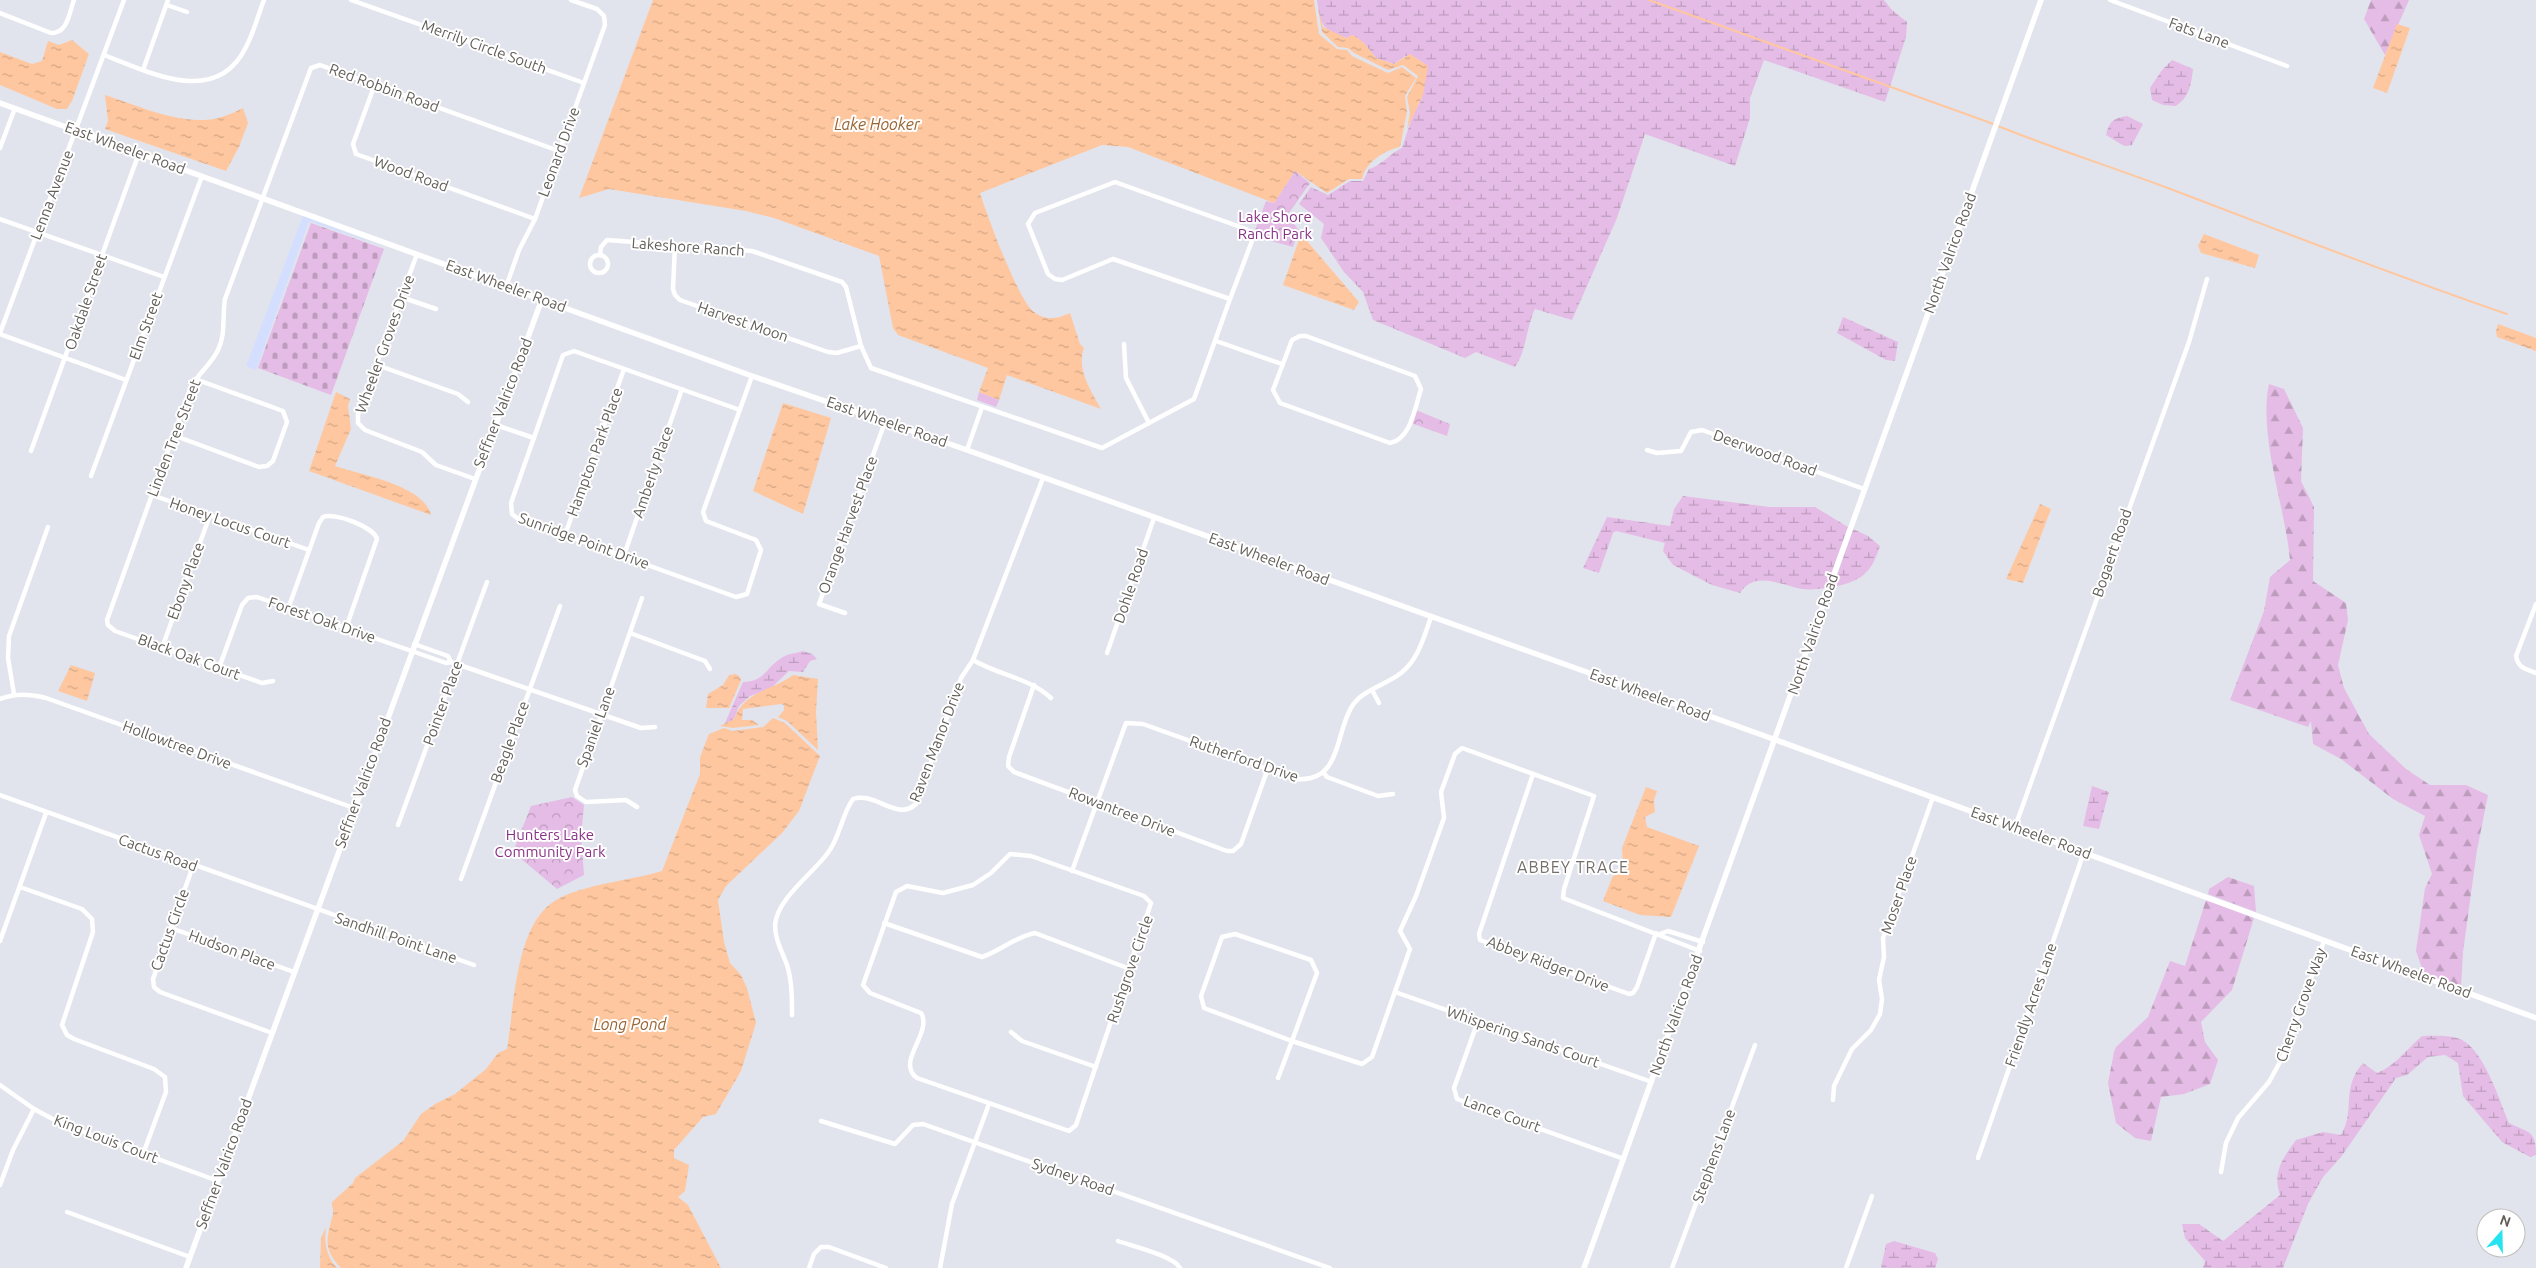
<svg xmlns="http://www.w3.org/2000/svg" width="2536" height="1268" font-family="Ubuntu,sans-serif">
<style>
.commercial{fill:#d4dfff}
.grass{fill:#e5bce6}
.forest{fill:url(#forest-firs)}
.wetland{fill:url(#wetland-marsh)}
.cemetery{fill:url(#cemetery-stones)}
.park{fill:url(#park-crowns)}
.water{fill:url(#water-ripples)}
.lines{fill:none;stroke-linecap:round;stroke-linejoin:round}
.stream{stroke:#ffc79f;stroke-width:2}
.minor{stroke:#fff;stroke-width:4.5}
.tertiary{stroke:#fff;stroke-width:5.5}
.labels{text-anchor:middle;stroke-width:4;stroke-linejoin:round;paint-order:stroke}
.street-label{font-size:15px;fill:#625e59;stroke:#fff}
.park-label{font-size:15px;fill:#893286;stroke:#fff}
.water-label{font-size:16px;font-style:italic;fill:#996532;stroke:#fff}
.neighbourhood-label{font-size:16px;letter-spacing:1px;fill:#746f6a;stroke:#fff}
</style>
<defs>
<pattern id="forest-firs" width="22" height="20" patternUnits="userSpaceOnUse" patternTransform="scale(1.25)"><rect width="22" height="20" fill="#e5bce6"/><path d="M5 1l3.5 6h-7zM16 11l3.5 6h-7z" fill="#bd9cbd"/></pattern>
<pattern id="wetland-marsh" width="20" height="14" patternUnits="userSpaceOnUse" patternTransform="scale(1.25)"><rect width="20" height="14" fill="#e5bce6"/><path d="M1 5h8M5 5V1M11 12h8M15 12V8" fill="none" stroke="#bd9cbd"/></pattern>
<pattern id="cemetery-stones" width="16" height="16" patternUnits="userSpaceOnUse" patternTransform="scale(1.25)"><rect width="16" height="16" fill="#e5bce6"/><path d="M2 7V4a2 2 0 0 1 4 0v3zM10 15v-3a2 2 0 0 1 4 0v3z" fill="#bd9cbd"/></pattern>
<pattern id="park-crowns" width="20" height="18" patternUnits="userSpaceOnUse" patternTransform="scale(1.25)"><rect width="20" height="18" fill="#e5bce6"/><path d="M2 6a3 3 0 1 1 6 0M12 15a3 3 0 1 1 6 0" fill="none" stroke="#bd9cbd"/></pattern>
<pattern id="water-ripples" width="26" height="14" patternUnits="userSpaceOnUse" patternTransform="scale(1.25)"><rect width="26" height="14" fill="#ffc79f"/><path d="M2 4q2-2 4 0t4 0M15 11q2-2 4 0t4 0" fill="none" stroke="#d2a585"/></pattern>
</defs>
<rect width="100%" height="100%" fill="#e1e4ed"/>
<polygon class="commercial" points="303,216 382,246 309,221 256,370 246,366"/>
<polygon class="grass" points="979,392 999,400 996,407 977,400"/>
<g class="forest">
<polygon points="2371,0 2409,0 2385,55 2364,19"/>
<path d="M2269,384L2284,389L2303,428L2301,481L2314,507L2313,581L2346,603L2348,620L2338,665L2344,688L2369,734L2406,769L2430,785H2466L2488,795L2477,850L2463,952L2461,987L2424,974L2416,951L2425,888L2432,874L2419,835L2425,816L2393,799L2341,759L2313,744L2311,721L2308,727L2230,700L2264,611L2270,577L2290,560C2285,506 2258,435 2269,384Z"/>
<polygon points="2228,877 2254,886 2256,912 2208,894 2209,889"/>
<polygon points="2206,900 2254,918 2232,990 2201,1022 2205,1042 2218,1060 2210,1084 2184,1094 2161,1097 2151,1141 2135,1138 2116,1123 2108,1083 2114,1052 2116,1047 2148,1017 2170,961 2185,966"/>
</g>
<g class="wetland">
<path d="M1317,0H1884L1892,10L1907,22L1906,37L1885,102L1764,60L1750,98V118L1735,166L1645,134L1617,218L1572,320L1535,309C1526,328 1527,349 1515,367L1476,352L1465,358L1373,320L1363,292L1344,272L1321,238L1324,224L1299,204L1311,187L1328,195L1350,181H1363L1369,169C1379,167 1391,153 1402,148L1414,111C1426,100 1423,80 1424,65L1421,61L1405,56L1394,64L1376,58L1363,42L1353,36L1346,38C1322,30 1320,25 1317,0Z"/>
<path d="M2172,60L2193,69C2191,85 2190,96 2176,106L2163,105L2152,100L2150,88L2162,70Z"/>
<path d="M2127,116L2143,124L2132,145L2124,146L2106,135C2109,122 2113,118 2127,116Z"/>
<polygon points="1843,317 1898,342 1895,361 1886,360 1837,333"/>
<path d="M1683,496L1770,507H1815L1848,527L1826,588C1819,589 1810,590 1802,589C1780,585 1755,570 1740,593L1712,585L1673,565L1663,551L1665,543L1616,531L1613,533L1599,573L1583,568L1607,517L1670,526L1674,509Z"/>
<path d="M1853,529L1868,536L1880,546C1871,574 1861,581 1833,587Z"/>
<path d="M803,651L812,654L817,659L810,661L803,672L789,671L770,689L750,696L739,706L734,719L729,724L725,723L743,682C765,681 764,670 780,659C787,653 795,654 803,651Z"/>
<polygon points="2092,786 2109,792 2099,829 2083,826"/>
<path d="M2422,1036C2433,1036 2446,1035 2457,1038C2483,1045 2499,1100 2509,1123C2529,1133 2536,1130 2536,1155L2530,1157L2502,1142L2463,1096L2458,1063L2445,1055L2428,1057L2407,1075L2396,1078L2341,1157L2323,1177L2308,1204L2283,1268H2203L2205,1261L2185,1238L2182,1224H2199L2223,1241L2280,1195C2272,1172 2283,1158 2296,1140L2323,1132L2341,1135C2356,1110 2340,1089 2363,1063L2377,1073C2395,1066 2407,1049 2422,1036Z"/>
<polygon points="1894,1241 1935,1253 1938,1259 1935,1268 1881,1268 1886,1244"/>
</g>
<polygon class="cemetery" points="311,223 384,249 331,395 258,368"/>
<g class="park">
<polygon points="1295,171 1310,183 1287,216 1299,230 1293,247 1256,237 1254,233 1266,201 1274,203"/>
<polygon points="1416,410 1450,424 1447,436 1411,423"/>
<polygon points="572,797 584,805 581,836 584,875 557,889 513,852 531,806"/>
</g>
<g class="water">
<path d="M653,0H1314L1319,34L1337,49L1347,50L1352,56L1388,73L1402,67L1416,78L1405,96L1407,112L1400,147C1383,151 1366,162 1362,179H1349L1327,193L1295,171L1274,203L1128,147L1102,145L980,193C987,215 1018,300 1034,312C1045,321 1058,319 1070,313L1080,344L1084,348C1076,369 1091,391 1101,409L1007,375L999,400L979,392L988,368L898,335L893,328L879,256L774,218L746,211L609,189L579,198Z"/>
<polygon points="1318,8 1323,27 1346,38 1353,35 1363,42 1376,58 1394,64 1410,54 1428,66 1423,95 1407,129 1410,112 1407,97 1418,76 1403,65 1388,70 1354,53 1348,48 1338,47 1322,32"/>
<polygon points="2397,24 2410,28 2387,93 2373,88"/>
<polygon points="72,40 89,54 72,101 67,109 57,109 0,85 0,52 32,64 42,61 48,41 59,45"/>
<path d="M105,95C133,104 169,120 199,120C215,121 229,115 243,108L248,123L239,147L226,171L105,129L108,121Z"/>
<polygon points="1301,234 1359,302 1354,310 1283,285"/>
<polygon points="2204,234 2259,255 2255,268 2201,253 2198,246"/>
<polygon points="2498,324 2536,338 2536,351 2497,337 2496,331"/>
<path d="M336,392L350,399L348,406L351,429L335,466C361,475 424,485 431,515L309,471Z"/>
<polygon points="783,403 831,418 803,514 753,491"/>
<polygon points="2040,504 2051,509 2023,583 2006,579"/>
<polygon points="71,665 95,673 87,701 58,691"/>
<polygon points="735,674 739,676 741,680 729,708 706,708 708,694 723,685 729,675"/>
<path d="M793,675L818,679L816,712L818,750L787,721L778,717L784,710V705L781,704L743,709L742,720H752L759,725L733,728L720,726L734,719C745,690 770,692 793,675Z"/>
<path d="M773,718L785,723L820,756L799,811L782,833L726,886L718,900L724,942L730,963L741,975L747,988L756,1023L741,1071L716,1114L703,1117L674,1150V1158L689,1165L685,1191L678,1197L688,1205L721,1268H341C321,1247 328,1237 333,1213C334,1208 331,1207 332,1202L353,1183L355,1178L403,1141L421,1114L435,1104L455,1094L486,1069L498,1053L507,1049C514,1008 515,933 549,905C559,897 572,892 584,889C609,881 637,879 662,871L700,774V757L709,734L724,728L733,731L763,727Z"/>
<polygon points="1646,787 1657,791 1654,800 1655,812 1645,817 1647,827 1699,846 1671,917 1640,915 1603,901 1612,878 1623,863 1622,848"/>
<path d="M326,1227C324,1242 326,1256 337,1268H320L321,1238Z"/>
</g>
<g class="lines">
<path class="stream" d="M1649,0L1988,122C2046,146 2106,165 2165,187C2279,230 2392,275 2507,314"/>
<g class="minor">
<polyline points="351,0 584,83"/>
<polyline points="2110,0 2287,66"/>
<polyline points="167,5 187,12"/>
<path d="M0,13L51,33C68,33 69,13 74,0"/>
<path d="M104,55C149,72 216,108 246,47C254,32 258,15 264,0"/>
<polyline points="143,70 168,0"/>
<polyline points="375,84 353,144 356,154 535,219"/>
<polyline points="0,148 15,108"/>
<polygon points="1115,182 1246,229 1251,234 1252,241 1230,299 1113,259 1062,280 1055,279 1048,274 1028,224 1035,213"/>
<polyline points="0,219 164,277"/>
<polyline points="675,245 673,289 675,295 680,300 828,352 837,353 861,346"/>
<polyline points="417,254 358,414 358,423 365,430 422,452 436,465 475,479"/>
<polyline points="600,255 601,247 607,240 752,251 842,282 846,287 861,346 871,368 1102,448 1194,399 1230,299"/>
<circle cx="599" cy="264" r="9"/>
<polyline points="506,287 519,250 535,219 605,25 604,16 597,9 571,0"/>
<polyline points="401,297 436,309"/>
<polyline points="0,333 124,0"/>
<polyline points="0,334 126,380"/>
<path d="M1300,336H1306L1415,376L1421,389C1415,407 1411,439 1390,443L1280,403L1273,390L1292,340Z"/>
<polyline points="1216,341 1282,364"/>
<polyline points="1124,344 1126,378 1149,423"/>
<polyline points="377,365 458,394 468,402"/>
<polyline points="740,410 574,351 563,355 511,503 512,514 517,518 736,597 747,594 761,550 756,540 706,521 703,512 752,376"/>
<polyline points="496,425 534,438"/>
<polyline points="173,435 259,467 267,466 273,461 287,422 283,411 195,379"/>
<polyline points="967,450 982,407"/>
<polyline points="1647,450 1657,453 1681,451 1691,432 1702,430 1864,489"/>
<polyline points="31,451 139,153"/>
<polyline points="91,476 202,176"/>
<polyline points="152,495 309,550"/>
<polyline points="565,535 624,369"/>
<polyline points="624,555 682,389"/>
<path d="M2536,604L2516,656C2518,668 2526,669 2536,673"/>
<path d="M288,609L319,523L323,517C334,512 374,527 377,539L346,628"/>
<polyline points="845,613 819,604 885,422"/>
<polyline points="630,633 705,661 710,669"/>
<polyline points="414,644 448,656 451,662"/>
<polyline points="162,648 210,515"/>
<polyline points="1107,653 1154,518"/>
<path d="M973,660C998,675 1030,678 1051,698"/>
<polyline points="219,668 242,605 248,598 257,597 446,663 451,662 641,728 655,727"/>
<path d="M273,681L262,683L115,631L108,625L107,620L190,389C197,374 211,365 218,350C226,334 222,317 225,299L311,68L320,65L559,151"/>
<polyline points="1034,685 1009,757 1008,766 1014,772 1227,851 1233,851 1241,844 1268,768"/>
<polyline points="1372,690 1379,703"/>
<polyline points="14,694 8,658 9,636 48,527"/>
<path d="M0,699C17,693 29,694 46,698L354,808"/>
<polyline points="1323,772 1327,777 1378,796 1393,794"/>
<polyline points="1533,774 1479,934 1480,940 1629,994 1633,993 1637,987 1656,933"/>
<polyline points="0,795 474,965"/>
<polyline points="637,807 626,800 586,802 577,796 575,790 642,598"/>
<polyline points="398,825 487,582"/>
<polyline points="2015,827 2189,342 2207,279"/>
<path d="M1010,854L1031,856L1144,896L1151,903L1076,1125L1069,1131L917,1078C895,1062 933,1033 921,1013L870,993L863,985L896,892L907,886L943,893L973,885L991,873Z"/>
<polyline points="193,866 153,979 154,987 160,992 272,1033"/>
<path d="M1072,871L1126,723L1143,724L1296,779C1341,783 1335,735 1351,708C1361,690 1386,685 1401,673C1418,660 1424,637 1431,617"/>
<polyline points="461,879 560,606"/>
<polyline points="20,887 82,909 92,919 93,932 62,1025 67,1035 74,1039 154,1069 165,1077 166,1092 143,1154"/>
<path d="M884,923L982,957C1000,951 1015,937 1035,933L1130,969"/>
<polyline points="171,928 294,972"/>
<polygon points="1235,934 1311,960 1317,973 1292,1041 1204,1008 1201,996 1222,937"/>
<polyline points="1660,934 1668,931 1703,942"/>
<polyline points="0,941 46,813"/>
<polyline points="1395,992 1652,1082"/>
<path d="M792,1015C792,998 792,981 787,965C782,951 775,940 775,925C777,899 812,874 827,854C840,838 841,816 853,799C875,791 897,822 916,804L961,678L973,660L1043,478"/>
<polyline points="1478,1021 1454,1088 1457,1099 1624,1159"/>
<polyline points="1011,1032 1022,1041 1096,1067"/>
<polyline points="1278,1078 1292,1041 1362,1064 1372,1057 1410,949 1400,931 1416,896 1444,818 1441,792 1455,754 1462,748 1594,796 1564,889 1563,898 1700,951"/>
<polyline points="0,1085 34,1109 62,1124 218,1181"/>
<polyline points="1833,1100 1834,1086 1852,1049 1871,1030 1880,1014 1882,999 1879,980 1884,957 1883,938 1933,797"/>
<polyline points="821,1121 895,1144 913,1125 923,1124 1330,1268"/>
<polyline points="1978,1158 2084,852"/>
<polyline points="2221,1172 2226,1143 2238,1118 2269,1082 2286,1051 2324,941"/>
<polyline points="0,1185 13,1150 34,1109"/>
<polyline points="67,1212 190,1257"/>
<path d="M1118,1241C1132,1246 1174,1256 1180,1268"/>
<polyline points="809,1268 814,1254 821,1247 829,1247 886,1268"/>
<polyline points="940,1268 952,1204 989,1104"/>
<polyline points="1672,1268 1755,1045"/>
<polyline points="1846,1268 1872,1196"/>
</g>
<g class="tertiary">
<polyline points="0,103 752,376 967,450 1776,740 2536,1018"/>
<polyline points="186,1268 542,299"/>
<polyline points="1584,1268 2041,0"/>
</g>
</g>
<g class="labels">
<g class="street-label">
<text transform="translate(2199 33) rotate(20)" y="5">Fats Lane</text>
<text transform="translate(484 47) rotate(20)" y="5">Merrily Circle South</text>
<text transform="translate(384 88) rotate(20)" y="5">Red Robbin Road</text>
<text transform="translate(125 148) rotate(20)" y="5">East Wheeler Road</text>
<text transform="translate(559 152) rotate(-70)" y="5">Leonard Drive</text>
<text transform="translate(411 174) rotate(20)" y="5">Wood Road</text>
<text transform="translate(52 195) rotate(-69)" y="5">Lenna Avenue</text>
<text transform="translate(688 247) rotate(4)" y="5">Lakeshore Ranch</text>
<text transform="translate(1950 253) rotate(-70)" y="5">North Valrico Road</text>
<text transform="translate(506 286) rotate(20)" y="5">East Wheeler Road</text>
<text transform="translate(86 302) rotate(-71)" y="5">Oakdale Street</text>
<text transform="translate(743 322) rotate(19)" y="5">Harvest Moon</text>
<text transform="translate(146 326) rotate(-70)" y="5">Elm Street</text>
<text transform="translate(385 344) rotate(-70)" y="5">Wheeler Groves Drive</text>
<text transform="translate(503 403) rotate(-69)" y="5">Seffner Valrico Road</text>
<text transform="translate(887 422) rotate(19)" y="5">East Wheeler Road</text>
<text transform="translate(174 438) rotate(-69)" y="5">Linden Tree Street</text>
<text transform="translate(595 452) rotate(-70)" y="5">Hampton Park Place</text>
<text transform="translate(1765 453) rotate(20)" y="5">Deerwood Road</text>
<text transform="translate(653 472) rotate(-71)" y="5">Amberly Place</text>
<text transform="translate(230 523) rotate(19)" y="5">Honey Locus Court</text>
<text transform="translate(848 525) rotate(-70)" y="5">Orange Harvest Place</text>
<text transform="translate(584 541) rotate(20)" y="5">Sunridge Point Drive</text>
<text transform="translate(2112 553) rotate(-71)" y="5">Bogaert Road</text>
<text transform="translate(1269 559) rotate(20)" y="5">East Wheeler Road</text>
<text transform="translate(186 581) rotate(-70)" y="5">Ebony Place</text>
<text transform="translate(1131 586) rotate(-71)" y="5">Dohle Road</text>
<text transform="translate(322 620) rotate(19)" y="5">Forest Oak Drive</text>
<text transform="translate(1813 634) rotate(-71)" y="5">North Valrico Road</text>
<text transform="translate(189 657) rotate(20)" y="5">Black Oak Court</text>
<text transform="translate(1650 695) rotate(20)" y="5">East Wheeler Road</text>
<text transform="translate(443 703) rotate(-70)" y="5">Pointer Place</text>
<text transform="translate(596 727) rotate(-70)" y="5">Spaniel Lane</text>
<text transform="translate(510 742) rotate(-70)" y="5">Beagle Place</text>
<text transform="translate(937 742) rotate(-69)" y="5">Raven Manor Drive</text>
<text transform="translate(177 745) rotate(20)" y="5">Hollowtree Drive</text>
<text transform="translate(1244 759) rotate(19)" y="5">Rutherford Drive</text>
<text transform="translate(363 783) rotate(-70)" y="5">Seffner Valrico Road</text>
<text transform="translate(1122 812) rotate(21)" y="5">Rowantree Drive</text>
<text transform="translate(2031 833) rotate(20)" y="5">East Wheeler Road</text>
<text transform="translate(158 853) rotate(20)" y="5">Cactus Road</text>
<text transform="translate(1899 895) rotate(-71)" y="5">Moser Place</text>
<text transform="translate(170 930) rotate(-70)" y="5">Cactus Circle</text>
<text transform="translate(396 938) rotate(19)" y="5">Sandhill Point Lane</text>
<text transform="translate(232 950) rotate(20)" y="5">Hudson Place</text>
<text transform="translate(1548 964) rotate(21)" y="5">Abbey Ridger Drive</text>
<text transform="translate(1130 969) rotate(-71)" y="5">Rushgrove Circle</text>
<text transform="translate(2411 972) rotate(20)" y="5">East Wheeler Road</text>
<text transform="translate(2031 1005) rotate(-71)" y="5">Friendly Acres Lane</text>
<text transform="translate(2301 1005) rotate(-70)" y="5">Cherry Grove Way</text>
<text transform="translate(1676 1015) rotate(-70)" y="5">North Valrico Road</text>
<text transform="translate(1523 1037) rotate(19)" y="5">Whispering Sands Court</text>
<text transform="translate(1502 1114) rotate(20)" y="5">Lance Court</text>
<text transform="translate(106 1139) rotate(21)" y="5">King Louis Court</text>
<text transform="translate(1714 1156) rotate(-70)" y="5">Stephens Lane</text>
<text transform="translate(224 1164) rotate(-70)" y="5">Seffner Valrico Road</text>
<text transform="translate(1073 1177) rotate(19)" y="5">Sydney Road</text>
</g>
<g class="park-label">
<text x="1275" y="222">Lake Shore<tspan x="1275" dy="17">Ranch Park</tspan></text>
<text x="550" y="840">Hunters Lake<tspan x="550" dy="17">Community Park</tspan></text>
</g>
<g class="water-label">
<text x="877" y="130">Lake Hooker</text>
<text x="630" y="1030">Long Pond</text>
</g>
<g class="neighbourhood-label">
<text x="1573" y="873">ABBEY TRACE</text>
</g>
</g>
<g transform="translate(2501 1233) rotate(20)"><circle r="24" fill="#ffffff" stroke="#c0bfbd"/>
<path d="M0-4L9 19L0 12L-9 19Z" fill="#25e3ef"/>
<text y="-8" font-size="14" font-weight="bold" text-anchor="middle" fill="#625e59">N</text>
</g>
</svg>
